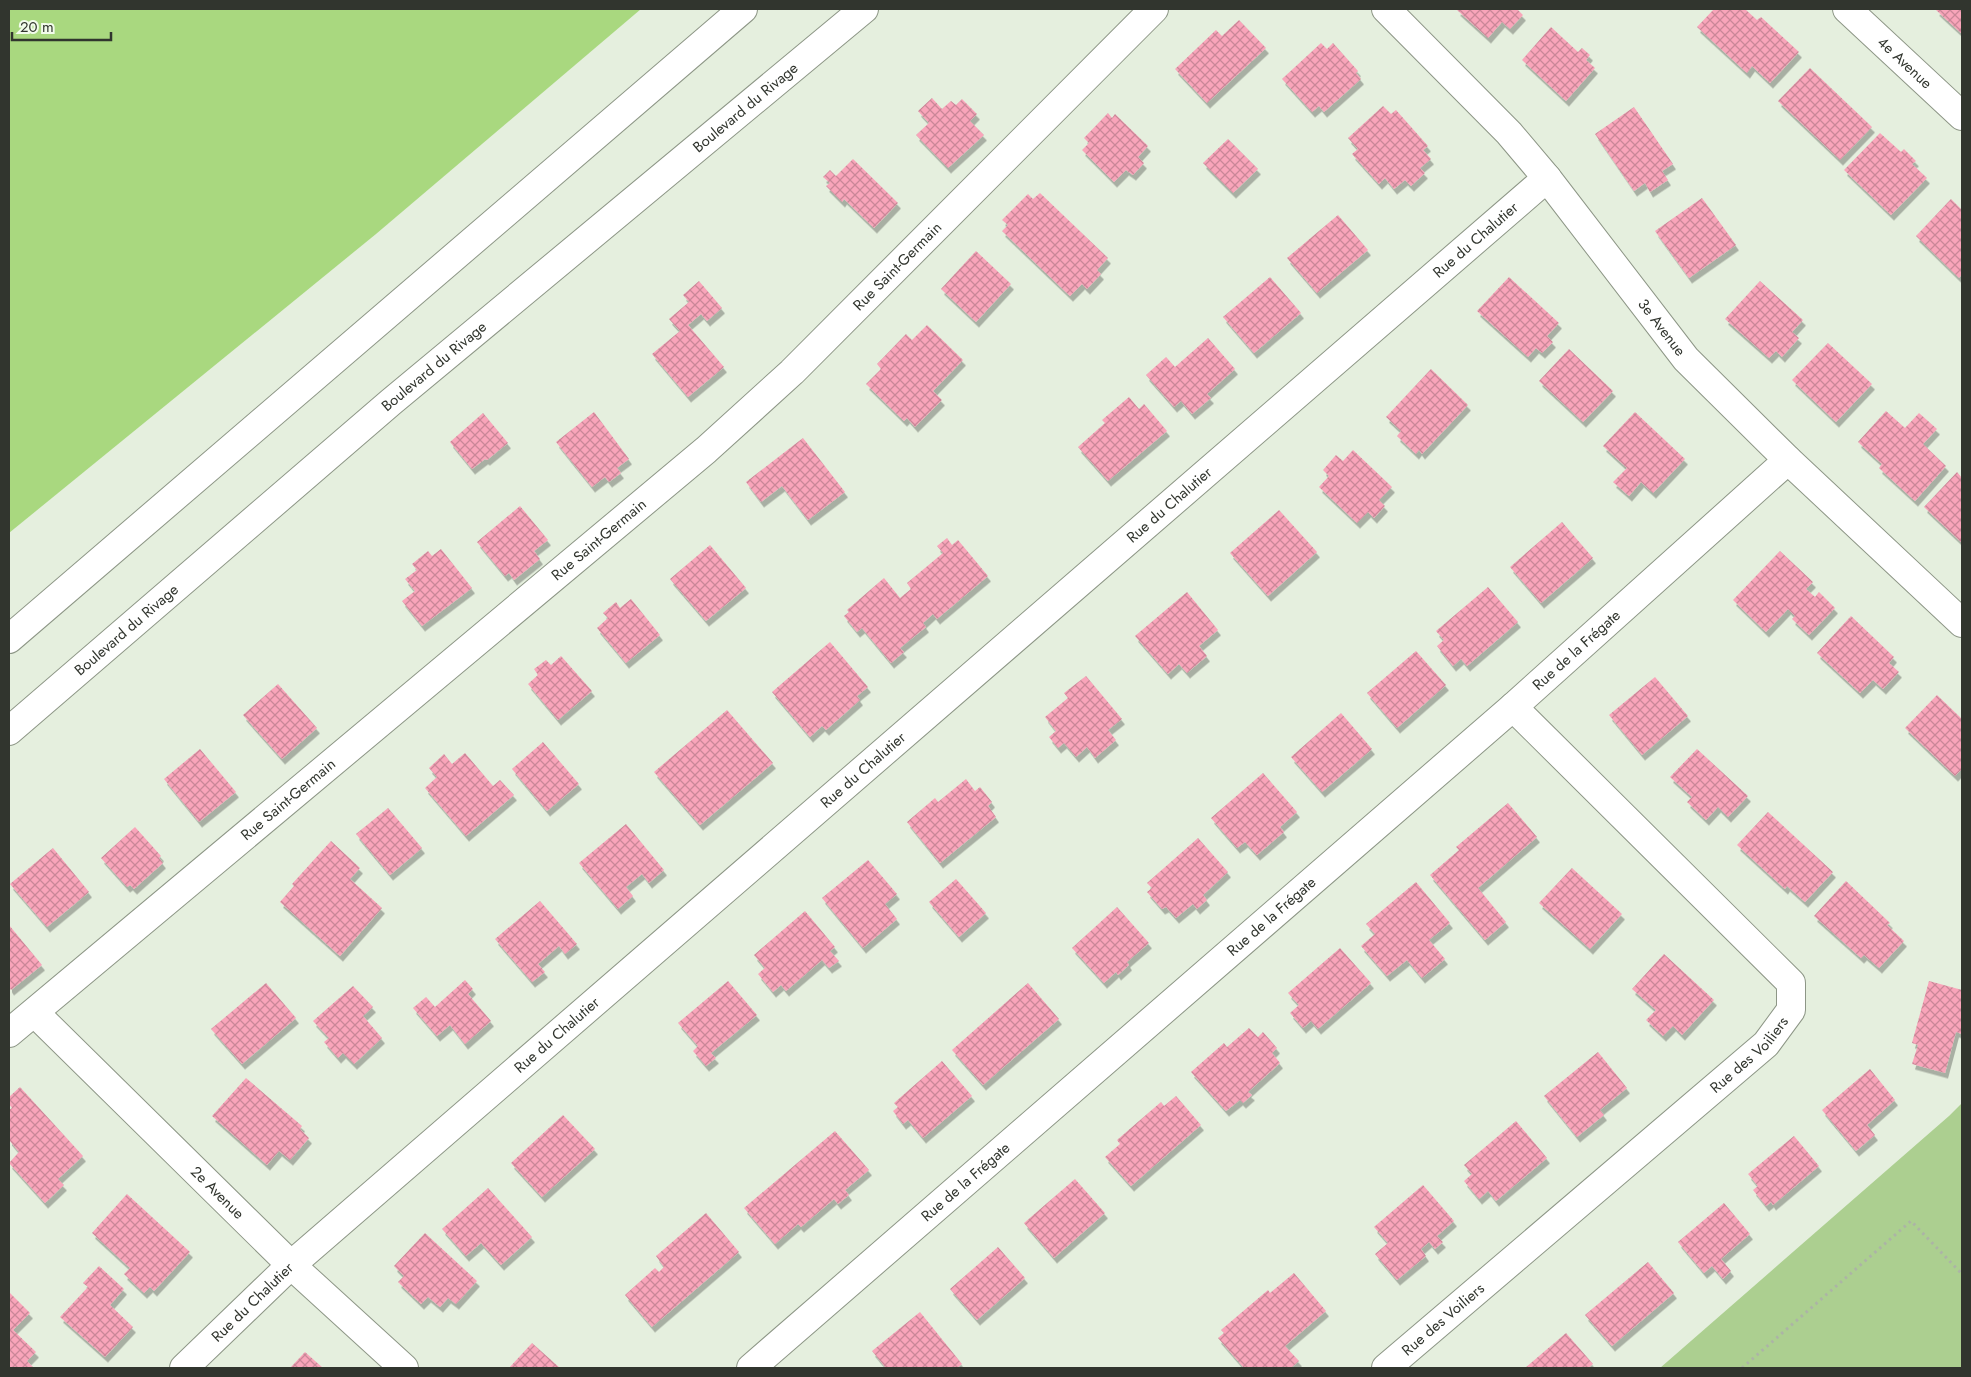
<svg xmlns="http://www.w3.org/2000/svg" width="1971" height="1377" font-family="Jost,sans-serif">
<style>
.green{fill:#accf90}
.water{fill:#a9d87f}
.building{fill:url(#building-cross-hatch);filter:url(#shadow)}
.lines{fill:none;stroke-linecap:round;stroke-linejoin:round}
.minor-casing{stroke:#8d9686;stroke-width:30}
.tertiary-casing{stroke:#8d9686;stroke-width:30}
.primary-casing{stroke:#8d9686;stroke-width:30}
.path{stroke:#acb4a6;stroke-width:3;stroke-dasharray:2.5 4;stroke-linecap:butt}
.minor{stroke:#fff;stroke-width:28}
.tertiary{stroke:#fff;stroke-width:28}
.primary{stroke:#fff;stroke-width:28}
.labels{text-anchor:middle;stroke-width:4;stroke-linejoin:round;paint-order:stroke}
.street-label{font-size:15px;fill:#31352e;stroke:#f2fceb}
</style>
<defs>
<pattern id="building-cross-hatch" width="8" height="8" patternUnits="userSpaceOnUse" patternTransform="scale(1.25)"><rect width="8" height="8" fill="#f9a5ba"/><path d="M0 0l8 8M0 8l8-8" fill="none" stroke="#ca8798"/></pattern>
<filter id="shadow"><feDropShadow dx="3" dy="5.5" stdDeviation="0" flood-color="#0004"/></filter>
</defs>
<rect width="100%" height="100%" fill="#e5efde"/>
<polygon class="green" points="1962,1103 1962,1368 1660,1368 1949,1116"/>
<polygon class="water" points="9,9 641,9 376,234 9,533"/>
<g class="building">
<polygon points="1459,9 1517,9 1523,15 1510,29 1502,22 1488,38 1457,10"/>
<polygon points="1714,9 1745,9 1757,20 1761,17 1799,52 1770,83 1752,66 1747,73 1697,27"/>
<polygon points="1938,9 1962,9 1962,34 1936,10"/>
<polygon points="1239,20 1266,48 1207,103 1175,69 1216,30 1222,36"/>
<polygon points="1551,27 1578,52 1582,48 1590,55 1586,60 1595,68 1566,101 1522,60"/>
<polygon points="1321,43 1327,49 1333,43 1358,71 1356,73 1361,79 1324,112 1319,106 1312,112 1282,79"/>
<polygon points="1810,68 1872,127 1840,160 1778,101"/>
<polygon points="932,98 942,109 951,101 956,105 962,99 977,114 970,121 984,135 948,168 916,135 929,123 918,111"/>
<polygon points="1383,106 1391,114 1396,110 1428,146 1423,150 1431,159 1420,168 1425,173 1411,186 1405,180 1394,189 1385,178 1379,184 1352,154 1358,149 1348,138"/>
<polygon points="1634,107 1673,164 1662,171 1668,180 1650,192 1645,183 1634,191 1595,134"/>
<polygon points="1108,113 1112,118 1115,114 1148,146 1138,157 1144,163 1133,175 1126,170 1114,182 1082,150 1089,143 1084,138"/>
<polygon points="1880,133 1901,152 1904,149 1916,161 1912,164 1927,178 1891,215 1844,170"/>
<polygon points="1228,139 1258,169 1233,193 1203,163"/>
<polygon points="853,159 898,203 874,228 844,199 842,202 826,186 830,183 823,177 830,170 836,176"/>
<polygon points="1040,193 1108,258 1097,270 1101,274 1087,289 1082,284 1070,296 1002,231 1008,225 1002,220 1028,194 1033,199"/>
<polygon points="1702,198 1736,245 1689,278 1655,231"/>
<polygon points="1951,199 1962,210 1962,274 1959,278 1916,236"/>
<polygon points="1338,215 1368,250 1317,293 1287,258"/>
<polygon points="976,251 1011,284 976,322 941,289"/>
<polygon points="1270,277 1301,313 1254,353 1223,317"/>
<polygon points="1509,277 1559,323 1547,336 1553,342 1542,353 1536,348 1528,357 1477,311"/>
<polygon points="699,281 722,308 707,321 701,314 688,325 724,367 688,397 652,354 680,331 669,319 689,302 683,295"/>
<polygon points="1760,281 1803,320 1792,332 1799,338 1782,357 1776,351 1769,358 1725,319"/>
<polygon points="927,325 963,360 933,391 942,400 915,427 907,418 904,421 866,384 881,369 877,364 906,334 912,340"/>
<polygon points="1208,338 1235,369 1207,394 1211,398 1192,414 1181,401 1174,407 1146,375 1166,357 1175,367"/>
<polygon points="1828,343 1872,384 1836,422 1792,380"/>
<polygon points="1569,349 1613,391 1583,422 1539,381"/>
<polygon points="1431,369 1468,405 1422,454 1419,450 1416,454 1397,436 1401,431 1386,417"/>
<polygon points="1129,397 1139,409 1144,404 1167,431 1108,481 1078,447 1105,423 1102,420"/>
<polygon points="1886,411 1905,428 1919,413 1937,429 1923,444 1946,466 1915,501 1879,468 1882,464 1858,442"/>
<polygon points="594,412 629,459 617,468 621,473 609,482 605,477 592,487 556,442"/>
<polygon points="1635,412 1685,459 1653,493 1641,482 1629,496 1613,482 1627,468 1603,446"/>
<polygon points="483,413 508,443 487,460 485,459 472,469 450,442"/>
<polygon points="803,438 845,492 808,520 782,486 761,502 746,482"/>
<polygon points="1353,450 1392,487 1379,500 1385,506 1374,518 1368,512 1357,523 1319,487 1329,476 1323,470 1336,455 1343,461"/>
<polygon points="1957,472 1962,478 1962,543 1924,507"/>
<polygon points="520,506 548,540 534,551 540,559 514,580 509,573 505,576 477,542"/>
<polygon points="1279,510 1317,552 1268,596 1230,553"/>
<polygon points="1562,522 1593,558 1541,603 1510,567"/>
<polygon points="947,538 952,545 958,540 988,576 937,619 933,614 923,623 926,627 900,648 904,652 891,663 862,628 857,632 844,616 849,612 847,610 884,578 900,598 911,589 907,583 943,553 937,546"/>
<polygon points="710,545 746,588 706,621 670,579"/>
<polygon points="441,549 472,588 422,626 402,601 415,591 405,579 417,570 412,564 428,551 432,556"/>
<polygon points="1780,551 1813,582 1806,589 1815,597 1819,592 1835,608 1809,635 1792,619 1795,616 1788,609 1766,632 1733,600"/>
<polygon points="1488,587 1518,622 1467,666 1461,659 1453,666 1437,646 1444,640 1436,631"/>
<polygon points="1187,592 1218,630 1199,646 1207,656 1187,673 1179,664 1168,674 1135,636"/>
<polygon points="631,599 660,635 626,663 597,628 608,618 603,613 616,602 620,608"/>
<polygon points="1851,616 1894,657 1889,663 1899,672 1883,689 1873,680 1860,693 1817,653"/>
<polygon points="830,642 868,687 857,696 860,700 826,730 822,726 810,737 772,692"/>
<polygon points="1416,651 1446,685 1397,728 1367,693"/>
<polygon points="561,656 592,691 558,720 528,684 538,675 534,669 546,660 551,665"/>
<polygon points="1086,676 1122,719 1108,730 1116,740 1095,758 1087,747 1076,757 1064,743 1058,748 1049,737 1056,731 1045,717 1068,698 1064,693"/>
<polygon points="1655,677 1688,716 1642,755 1609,715"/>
<polygon points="278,684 317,728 282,759 243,715"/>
<polygon points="1937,695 1962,719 1962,769 1955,776 1905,728"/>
<polygon points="727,710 773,763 700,825 654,772"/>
<polygon points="1341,713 1372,749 1322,792 1291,757"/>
<polygon points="543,742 579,784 547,811 512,769"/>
<polygon points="200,749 236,792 199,822 164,779"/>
<polygon points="1697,749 1748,796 1728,817 1718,807 1706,820 1687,802 1692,797 1670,777"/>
<polygon points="465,753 493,786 500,780 514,795 466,836 425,788 437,777 429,768 444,754 452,764"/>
<polygon points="1263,773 1297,812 1280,827 1284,832 1257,855 1245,842 1237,848 1211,818"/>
<polygon points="966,779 975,791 980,787 992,802 988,806 996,817 940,863 907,822 935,798 938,802"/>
<polygon points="1508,803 1537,837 1478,888 1506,922 1485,940 1430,875 1459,850 1456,847"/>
<polygon points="388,808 422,848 390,875 356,834"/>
<polygon points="1768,812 1833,872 1805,902 1787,886 1785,889 1737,845"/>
<polygon points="626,824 664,870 649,883 642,874 626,887 633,896 618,909 579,863"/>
<polygon points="135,827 161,856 159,858 163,863 134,889 130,885 127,887 101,858"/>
<polygon points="1198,838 1228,872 1203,895 1207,900 1197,909 1193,904 1176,918 1166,907 1162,909 1147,892 1152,888 1147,883"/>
<polygon points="331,841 360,868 350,879 382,908 340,956 280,902 294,886 292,884"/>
<polygon points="53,848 89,892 47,927 10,884"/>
<polygon points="868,860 897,894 885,904 897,919 863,948 822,898"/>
<polygon points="1572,868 1622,914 1590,949 1539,903"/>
<polygon points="956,879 986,913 959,937 929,902"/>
<polygon points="1846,881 1890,923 1887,925 1904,941 1879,968 1864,955 1861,958 1814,916"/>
<polygon points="1416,882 1450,923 1429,940 1445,959 1422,978 1407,960 1387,976 1361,946 1375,934 1366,924"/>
<polygon points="540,901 577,944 565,954 559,946 538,964 545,972 532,982 495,939"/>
<polygon points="1117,907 1149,943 1127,962 1129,965 1118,975 1116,972 1104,983 1072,948"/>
<polygon points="805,911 835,947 830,951 839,961 829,968 822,960 786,991 781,985 773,992 758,974 765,968 754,955"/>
<polygon points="9,925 42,965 11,990 9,987"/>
<polygon points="1340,948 1371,983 1318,1029 1311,1021 1303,1028 1290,1013 1299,1005 1288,993"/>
<polygon points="1664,954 1714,1000 1682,1035 1673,1026 1663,1036 1646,1020 1656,1010 1632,989"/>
<polygon points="465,980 473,989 468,994 491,1021 465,1044 450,1025 437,1036 413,1008 426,997 435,1007"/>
<polygon points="728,981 757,1015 711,1053 716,1058 706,1066 693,1051 698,1046 678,1023"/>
<polygon points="1929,981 1962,990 1962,1034 1956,1032 1945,1073 1912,1064 1918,1045 1912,1043"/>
<polygon points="266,983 296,1018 242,1064 211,1029"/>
<polygon points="1028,983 1059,1019 983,1085 952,1050"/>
<polygon points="353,986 373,1007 363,1016 382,1038 354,1064 343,1053 338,1058 324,1042 329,1038 313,1021"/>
<polygon points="1249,1028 1258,1037 1263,1032 1277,1048 1272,1053 1280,1063 1248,1092 1252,1095 1243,1103 1240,1100 1226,1111 1191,1072 1224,1043 1227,1047"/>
<polygon points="1598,1052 1627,1088 1600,1110 1604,1115 1577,1137 1544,1096"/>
<polygon points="942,1061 972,1096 923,1138 908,1120 903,1124 893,1111 898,1107 894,1103"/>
<polygon points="1870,1069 1895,1100 1867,1125 1875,1135 1856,1151 1822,1110"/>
<polygon points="246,1078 302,1126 300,1129 309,1138 290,1160 279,1151 267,1165 212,1116"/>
<polygon points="20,1087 83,1156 58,1179 64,1185 45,1203 9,1163 19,1152 9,1140 9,1110 12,1108 9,1104 9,1097"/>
<polygon points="1176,1096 1201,1125 1131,1186 1105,1157 1120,1144 1117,1140 1161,1102 1164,1106"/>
<polygon points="563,1115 595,1149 542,1197 511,1163"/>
<polygon points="1516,1121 1547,1158 1496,1201 1488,1191 1479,1199 1464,1181 1472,1174 1464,1165"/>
<polygon points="835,1131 869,1170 845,1190 849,1195 838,1204 834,1199 801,1227 798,1224 775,1244 744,1208"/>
<polygon points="1794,1136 1819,1166 1773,1205 1771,1202 1766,1206 1753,1190 1758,1186 1748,1174"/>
<polygon points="1075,1179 1105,1213 1054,1258 1024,1223"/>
<polygon points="1423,1185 1454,1221 1437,1236 1443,1242 1435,1249 1429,1242 1421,1249 1426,1256 1397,1280 1375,1254 1388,1243 1374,1227"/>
<polygon points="488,1188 532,1237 501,1265 481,1243 466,1256 442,1229"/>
<polygon points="127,1194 190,1252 154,1291 150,1287 144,1293 124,1274 130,1268 92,1233"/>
<polygon points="1724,1203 1750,1234 1721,1259 1731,1271 1723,1279 1712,1266 1704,1273 1678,1242"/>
<polygon points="706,1213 739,1252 652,1327 625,1295 655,1268 659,1272 664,1267 656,1256"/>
<polygon points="425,1233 477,1281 456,1304 448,1298 440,1307 428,1297 421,1304 398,1282 404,1276 394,1266"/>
<polygon points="998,1247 1025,1278 977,1320 950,1289"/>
<polygon points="1648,1262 1674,1293 1612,1346 1585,1315"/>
<polygon points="99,1266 124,1289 110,1305 133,1327 105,1357 60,1317 88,1287 83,1283"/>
<polygon points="1294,1273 1326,1311 1285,1346 1299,1361 1291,1368 1244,1368 1218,1338 1224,1333 1221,1330 1268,1290 1270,1293"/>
<polygon points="9,1292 30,1313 13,1330 36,1352 27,1361 34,1368 9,1368"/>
<polygon points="920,1312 962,1364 957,1368 906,1368 905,1367 886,1368 872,1351"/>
<polygon points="1566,1333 1593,1364 1588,1368 1525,1368"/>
<polygon points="532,1343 560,1368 509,1368"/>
<polygon points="305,1352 323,1368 290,1368"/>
</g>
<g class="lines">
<g class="minor-casing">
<g id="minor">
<path id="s1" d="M1386,9L1509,133L1547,178L1686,359L1788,460L1962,623"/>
<path id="s2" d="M1847,9L1962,116"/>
<path id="s3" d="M35,1013L291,1265L404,1368"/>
<path id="s4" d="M184,1368L291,1265L1547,178"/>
<path id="s5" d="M751,1368L1513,707L1788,460"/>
<path id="s6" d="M1386,1368L1766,1044L1791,1010V983L1513,707"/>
</g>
</g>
<g class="tertiary-casing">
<g id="tertiary">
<path id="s7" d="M9,1033L706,450L792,372L1154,9"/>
</g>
</g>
<g class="primary-casing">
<g id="primary">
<polyline points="9,639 743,9"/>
<path id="s8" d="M9,731L391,402L864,9"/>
</g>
</g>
<polyline class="path" points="1742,1368 1911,1221 1962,1274"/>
<use href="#minor" class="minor"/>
<use href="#tertiary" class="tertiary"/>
<use href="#primary" class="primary"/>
</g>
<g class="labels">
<g class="street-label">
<text dy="5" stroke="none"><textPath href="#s2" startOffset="79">4e Avenue</textPath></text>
<text dy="5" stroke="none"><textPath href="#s8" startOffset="965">Boulevard du Rivage</textPath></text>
<text dy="5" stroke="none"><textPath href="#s4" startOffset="1715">Rue du Chalutier</textPath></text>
<text dy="5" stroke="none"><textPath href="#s7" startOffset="1174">Rue Saint-Germain</textPath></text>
<text dy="5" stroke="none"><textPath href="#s1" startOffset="422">3e Avenue</textPath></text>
<text dy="5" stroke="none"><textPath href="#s8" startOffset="560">Boulevard du Rivage</textPath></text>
<text dy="5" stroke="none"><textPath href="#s4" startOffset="1310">Rue du Chalutier</textPath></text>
<text dy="5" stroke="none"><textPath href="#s7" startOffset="769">Rue Saint-Germain</textPath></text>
<text dy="5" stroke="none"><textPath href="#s8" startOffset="155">Boulevard du Rivage</textPath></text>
<text dy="5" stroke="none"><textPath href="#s5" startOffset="1094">Rue de la Frégate</textPath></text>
<text dy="5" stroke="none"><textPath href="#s4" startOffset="905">Rue du Chalutier</textPath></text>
<text dy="5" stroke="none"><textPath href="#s7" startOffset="364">Rue Saint-Germain</textPath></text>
<text dy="5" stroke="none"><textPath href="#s5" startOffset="689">Rue de la Frégate</textPath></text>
<text dy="5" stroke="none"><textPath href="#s4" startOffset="500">Rue du Chalutier</textPath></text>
<text dy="5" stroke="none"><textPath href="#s6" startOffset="480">Rue des Voiliers</textPath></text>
<text dy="5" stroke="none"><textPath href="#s5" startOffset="284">Rue de la Frégate</textPath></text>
<text dy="5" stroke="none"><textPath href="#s3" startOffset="256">2e Avenue</textPath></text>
<text dy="5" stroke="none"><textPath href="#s4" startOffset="95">Rue du Chalutier</textPath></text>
<text dy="5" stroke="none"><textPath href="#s6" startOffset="75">Rue des Voiliers</textPath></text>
</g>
</g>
<rect width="1971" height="1377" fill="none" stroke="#31352e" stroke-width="20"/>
<path d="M12 32v8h99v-8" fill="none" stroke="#31352e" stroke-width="2.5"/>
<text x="20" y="32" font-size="15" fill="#31352e" stroke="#f2fceb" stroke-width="4" paint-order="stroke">20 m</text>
</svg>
